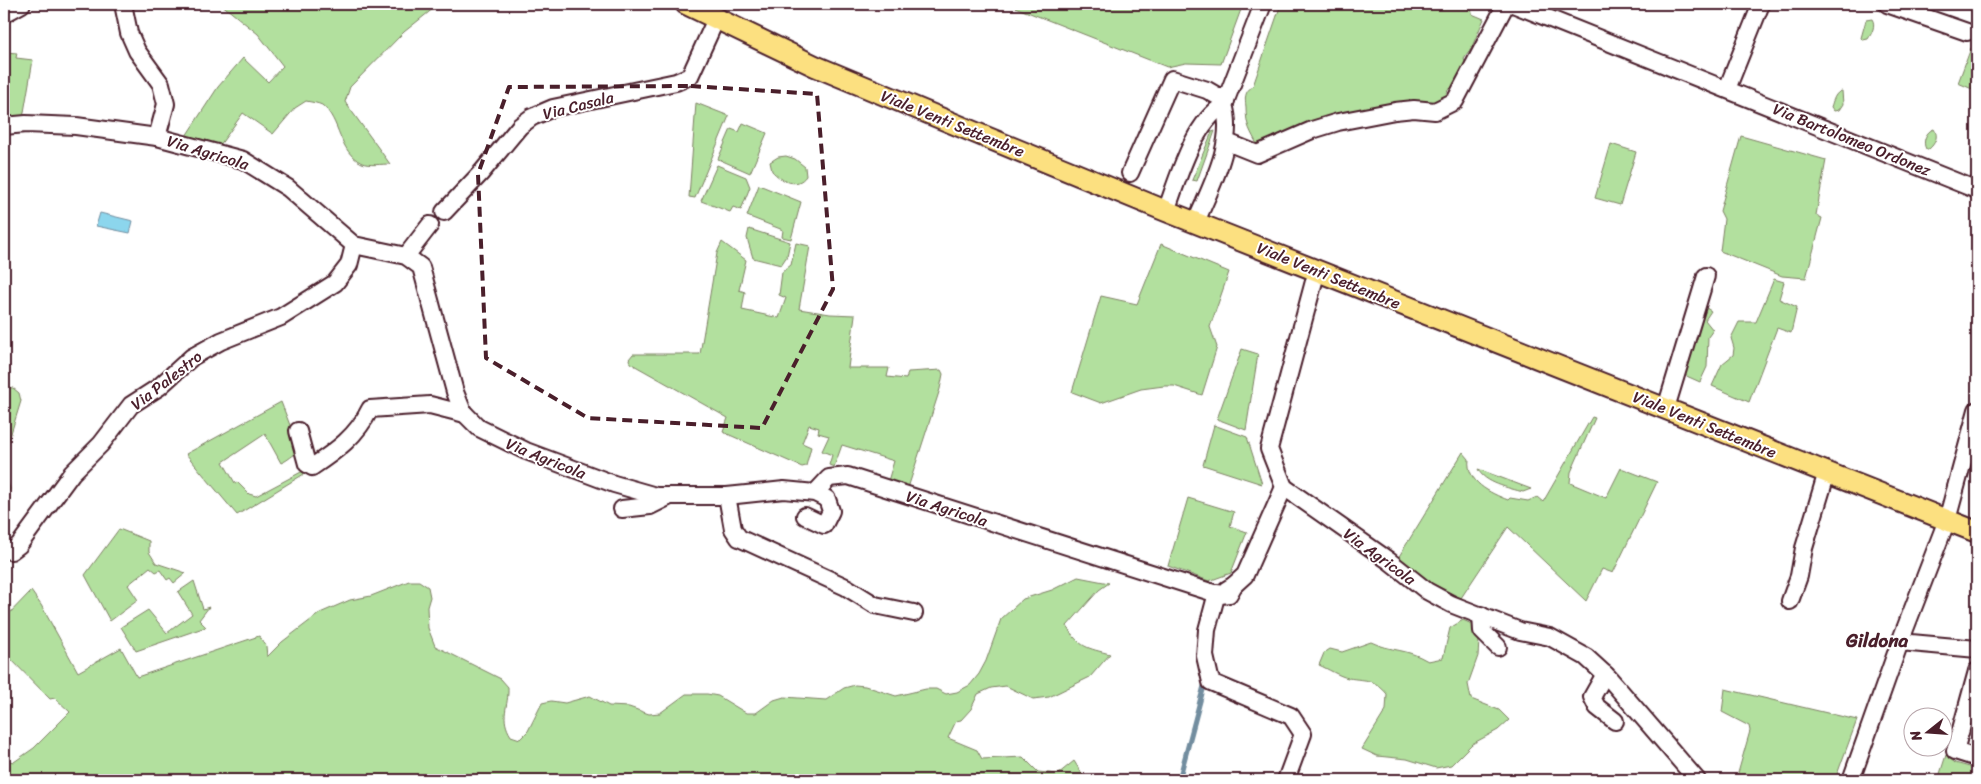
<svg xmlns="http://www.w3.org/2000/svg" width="1981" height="784" font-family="Sriracha,sans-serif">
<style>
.green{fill:#b2e09e;stroke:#7e8064}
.water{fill:#8cd6ed;stroke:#728d9f}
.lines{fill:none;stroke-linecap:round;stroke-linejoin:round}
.stream{stroke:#728d9f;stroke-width:5}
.minor-casing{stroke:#4a1f2b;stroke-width:20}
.major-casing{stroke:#4a1f2b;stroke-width:24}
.minor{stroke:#fff;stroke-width:16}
.major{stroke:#fce080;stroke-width:20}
.marked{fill:none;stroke:#4a1f2b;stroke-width:4;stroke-dasharray:10 6;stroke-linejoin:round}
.labels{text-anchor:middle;stroke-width:4;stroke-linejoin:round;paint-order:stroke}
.street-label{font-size:16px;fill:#4a1f2b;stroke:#fff}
.quarter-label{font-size:19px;font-weight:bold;fill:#4a1f2b;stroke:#fff}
</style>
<rect width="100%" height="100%" fill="#fff"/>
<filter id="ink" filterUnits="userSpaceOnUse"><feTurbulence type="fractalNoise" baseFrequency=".02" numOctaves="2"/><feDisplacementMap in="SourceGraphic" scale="10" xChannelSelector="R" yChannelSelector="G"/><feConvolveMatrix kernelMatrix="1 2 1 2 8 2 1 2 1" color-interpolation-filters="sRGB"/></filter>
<g filter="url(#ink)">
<g class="green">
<path d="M221,4H439L404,32L350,87L345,102L390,164C382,164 369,166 362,163C338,152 341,120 322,105C318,103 311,102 306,101L295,108L273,134L243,113L220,145L186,136L218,87L243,58L268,82L283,66L258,34Z"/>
<polygon points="1007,4 1243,4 1221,64 1186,63 1167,67"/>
<path d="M1281,4H1448L1458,8L1462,4H1471L1472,14L1484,19L1471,49L1464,59L1467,67L1453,87L1448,90L1444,102L1259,148C1250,130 1246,127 1246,107C1245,98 1244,92 1253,86Z"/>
<path d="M1872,19C1876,25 1872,33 1868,39L1863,40L1861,38L1866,20Z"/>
<polygon points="7,23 9,27 6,52 17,53 16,58 33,60 23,118 4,119 4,25"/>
<polygon points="1971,48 1977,50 1977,91 1958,83"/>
<path d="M1842,91L1843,104L1839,110L1834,111L1831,107C1833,101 1835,92 1842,91Z"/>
<polygon points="696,103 729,116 695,198 689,197"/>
<polygon points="743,123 767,133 750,173 718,159 731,129 739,132"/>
<path d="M1934,129C1939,136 1935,144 1929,149H1926C1922,142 1926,131 1934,129Z"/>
<polygon points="1215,131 1197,181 1192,180 1212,132"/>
<polygon points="1741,136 1826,160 1816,215 1822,218 1806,278 1782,276 1720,251 1724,219 1720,211"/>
<polygon points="1611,144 1636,152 1620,205 1595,198"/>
<path d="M786,156L795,159L805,167L806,176C797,189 781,181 772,171L770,162L778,157Z"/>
<polygon points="717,165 746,177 750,187 741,210 733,207 730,212 701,201"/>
<polygon points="759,185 801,202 791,239 782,237 783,230 747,216"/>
<polygon points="749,229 790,242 787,256 781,265 753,258 747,238"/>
<polygon points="722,242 746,260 739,290 745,292 742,310 779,318 786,298 779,295 782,272 791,265 796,243 810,246 799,309 830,314 855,315 848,368 889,368 887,377 906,379 908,372 941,370 943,374 940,389 908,488 888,481 894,461 842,445 834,467 829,465 832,455 822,451 829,436 818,433 819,428 809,425 802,443 811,447 806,466 802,467 723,432 728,418 630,363 629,359 633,354 700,354 717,253"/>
<polygon points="1161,244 1229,272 1210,327 1217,347 1202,395 1174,386 1164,386 1141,389 1101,403 1072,392 1101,296 1137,304"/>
<polygon points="1774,279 1784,282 1779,299 1797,307 1791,333 1777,328 1749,402 1712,386 1722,364 1733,355 1734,348 1731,338 1739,322 1756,322"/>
<polygon points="1703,306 1711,311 1705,320 1713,330 1708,337 1707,367 1700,382 1682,374"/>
<polygon points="1242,349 1258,354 1246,430 1217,419"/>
<polygon points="4,387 13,388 19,393 21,401 8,443 6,475 10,489 4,503"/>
<path d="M281,402L300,451C292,455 289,460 281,463L265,434L223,462L235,483L237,482L249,494L256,496L303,471L304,474L237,515L186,454Z"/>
<path d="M1592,417L1595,418L1571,472L1570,483L1606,498L1621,468L1657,482L1613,573L1602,569L1586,601L1508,527L1461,598L1429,582L1398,558L1463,452L1469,459C1466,482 1490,493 1508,500L1510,498L1528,501L1537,497L1543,502Z"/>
<polygon points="1214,425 1247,437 1262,484 1203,465"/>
<path d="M1478,469L1531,489L1523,492C1509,488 1484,483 1478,469Z"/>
<polygon points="1188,498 1234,512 1230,526 1247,532 1231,573 1209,581 1168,566"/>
<polygon points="119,529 149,541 149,552 156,563 186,573 174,583 170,578 167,580 160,570 156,572 150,567 128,585 138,600 110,621 85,575"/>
<path d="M1078,577L1109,583L1099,590L1067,626C1079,648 1088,648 1110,654L1090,677L1049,697L1033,699L1006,686L991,688L978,694L971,709L961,720L956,721L948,738L977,750L982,759L1023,757L1038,772L1058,774L1074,761L1086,780H4V760L14,762L34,748L70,712L55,698L50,699L4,652V619L31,591L41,605L78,672L121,648L137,677L259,636L266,646L267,657L282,642L320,613L350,600L371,596L409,581H419L428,587L430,597L427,607L428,628L435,646L501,679L508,687C509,707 499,717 511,736L520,739L528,731L542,703L551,701L565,703L590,696L609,706L629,707L649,714L660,713L686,694H707L718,696L746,713H756L774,700L784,697L826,700L844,688L855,685L865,686L896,696L926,689H936L946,694L957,692L970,685L979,674L986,661L1001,619L1023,599L1052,590Z"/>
<polygon points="194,581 203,609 209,607 199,620 206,627 136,651 121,627 148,610 167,633 192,614 178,592"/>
<path d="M1463,620L1476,626L1479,641L1478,656L1468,684L1471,699L1499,710L1509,720L1498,730L1472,744L1451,765L1436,768L1407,759L1377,756L1362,749L1386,710L1387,694C1373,678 1368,681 1348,678C1339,676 1328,669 1319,665L1324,653L1330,649L1342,652L1371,642C1392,652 1406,648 1428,661L1443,658L1450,628Z"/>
<polygon points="1725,689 1857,720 1835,780 1736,780 1750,731 1749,726 1722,712"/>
<polygon points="1946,755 1955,763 1977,769 1977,780 1938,780"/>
</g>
<polygon class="water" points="100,213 133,221 130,233 96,226"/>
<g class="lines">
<polyline class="stream" points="1179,780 1204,686"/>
<g class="minor-casing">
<g id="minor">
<polyline points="123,4 129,33 137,51 161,84 166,104 157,137"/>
<polyline points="1513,4 1977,190"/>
<polyline points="1887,4 1967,32"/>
<polyline points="4,14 22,4"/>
<polyline points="1727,89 1761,4"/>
<polyline points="4,126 26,124 76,126 157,137 243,160 288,188 354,245 406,256 421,267 455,392 463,412 479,428 526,451 614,484 656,496 727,496 784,490 815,493 827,499 831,511 824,525 805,516"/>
<polyline points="1227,142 1257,154 1312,130 1338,122 1395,111 1414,109 1435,111 1455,101 1506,4"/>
<polyline points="1130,173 1172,79 1207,90 1226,101"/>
<path d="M1166,211C1178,179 1193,123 1224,105"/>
<polyline points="444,212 481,173 520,126 532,117 553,108 676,82 690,76 716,19"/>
<path d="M1196,222C1210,188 1236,142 1224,105L1263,4"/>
<polyline points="406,256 430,225"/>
<polyline points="1666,408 1706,276"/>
<path d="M298,431L307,464L312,467C336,451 357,436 370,409L430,405L465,414"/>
<polyline points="1284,487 1388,560 1427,591 1451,604 1520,631 1550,637 1586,657 1609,678 1697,780"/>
<polyline points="815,493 829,478 848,476 1220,595 1229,594 1234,585"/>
<polyline points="727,496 733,529 739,538 846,587 875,605 914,613"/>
<polyline points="622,509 650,506 670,496"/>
<polyline points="4,550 11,551 19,545 72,473 101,444 131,405 159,387 192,357 221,341 281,317 335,283 349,265 354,245"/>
<polyline points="1226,590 1234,585 1245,575 1284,487 1269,449 1317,270"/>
<polyline points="1217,593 1207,630 1205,656 1211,682 1291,716 1303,734 1286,780"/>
<polyline points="1790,601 1799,576 1804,548 1827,472"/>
<polyline points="1481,615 1482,631 1498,647"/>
<polyline points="1900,642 1977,649"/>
<polyline points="1977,671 1955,751 1977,758"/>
<polyline points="1605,674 1592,697 1597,707 1615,721"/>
<polyline points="1851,780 1900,642 1947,520 1977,410"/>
</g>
</g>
<g class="major-casing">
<polyline id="major" points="686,4 815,66 981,135 1166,211 1977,532"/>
</g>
<use href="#minor" class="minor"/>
<use href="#major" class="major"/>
</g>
</g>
<path class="marked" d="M691,86L817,94L833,289L762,428L588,418L486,358L478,174L509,87Z"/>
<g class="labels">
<g class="street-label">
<text transform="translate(578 105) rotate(-14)" y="6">Via Casala</text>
<text transform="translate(953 123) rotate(22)" y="6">Viale Venti Settembre</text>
<text transform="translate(1852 139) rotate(22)" y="6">Via Bartolomeo Ordonez</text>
<text transform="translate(208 152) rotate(17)" y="6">Via Agricola</text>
<text transform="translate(1329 275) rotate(22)" y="6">Viale Venti Settembre</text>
<text transform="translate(166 380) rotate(-38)" y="6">Via Palestro</text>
<text transform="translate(1705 424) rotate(22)" y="6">Viale Venti Settembre</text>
<text transform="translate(546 458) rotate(22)" y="6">Via Agricola</text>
<text transform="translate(947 508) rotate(18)" y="6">Via Agricola</text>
<text transform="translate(1380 556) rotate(36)" y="6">Via Agricola</text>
</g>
<g class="quarter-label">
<text x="1877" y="647">Gildona</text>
</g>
</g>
<rect width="1981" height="784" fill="none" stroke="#fff" stroke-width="20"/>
<rect x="10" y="10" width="1961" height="764" fill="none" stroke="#4a1f2b" stroke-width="2" filter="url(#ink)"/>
<g transform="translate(1928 732) rotate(253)"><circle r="24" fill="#ffffff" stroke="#b7a5aa"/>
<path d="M0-4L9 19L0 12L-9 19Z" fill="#4a1f2b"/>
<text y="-8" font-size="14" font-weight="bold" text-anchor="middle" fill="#4a1f2b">N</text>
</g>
</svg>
